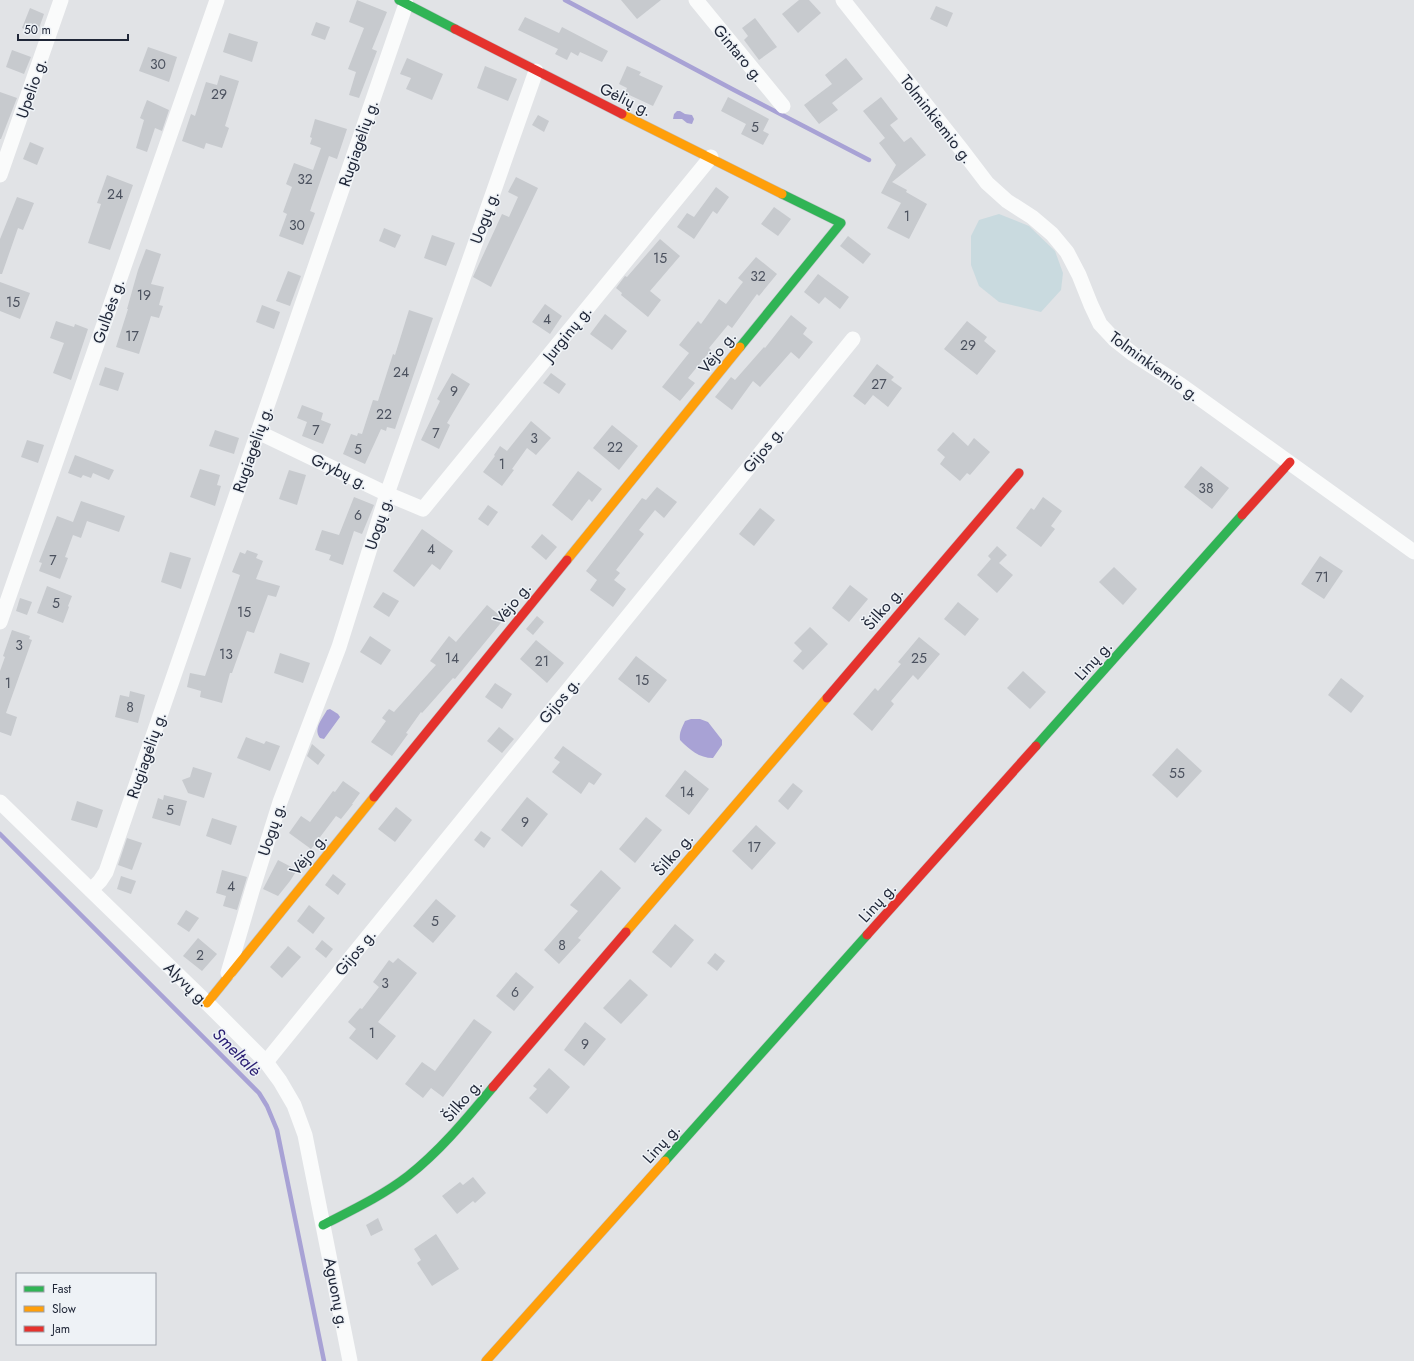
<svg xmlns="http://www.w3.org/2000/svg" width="1414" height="1361" font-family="Jost,sans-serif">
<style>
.green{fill:#c9dadf}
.water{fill:#a8a2d5}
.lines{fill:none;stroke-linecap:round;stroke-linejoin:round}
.stream{stroke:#a8a2d5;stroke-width:4.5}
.building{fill:#c7cace}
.fast-casing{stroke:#bdc1c6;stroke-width:10}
.slow-casing{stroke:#bdc1c6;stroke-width:10}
.jam-casing{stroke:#bdc1c6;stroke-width:10}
.street{stroke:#fafbfb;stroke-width:15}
.fast{stroke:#30b455;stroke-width:9}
.slow{stroke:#ff9f0a;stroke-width:9}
.jam{stroke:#e5322d;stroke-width:9}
.labels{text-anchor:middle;stroke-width:3;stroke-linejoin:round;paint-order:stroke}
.number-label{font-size:14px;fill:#4c525f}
.street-label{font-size:16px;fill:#202738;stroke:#eef2f6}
.water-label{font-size:17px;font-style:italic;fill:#281c72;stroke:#eef2f6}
</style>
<rect width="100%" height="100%" fill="#e1e3e6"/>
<polygon class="green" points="999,214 1029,226 1055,251 1063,273 1061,290 1041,312 999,302 979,286 971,265 971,236 979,220"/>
<g class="water">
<polygon points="677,111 680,111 685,114 692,115 694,119 692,124 687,123 682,119 673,119 674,114"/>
<path d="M330,709L338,714L340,717L324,739L320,738C313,729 322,719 327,710Z"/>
<path d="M691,719H700L708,722L722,740V745L713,758C699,758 690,750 680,740C679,732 682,728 685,721Z"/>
</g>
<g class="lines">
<g class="stream">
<polyline points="565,0 734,90 869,160"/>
<polyline points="0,834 259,1093 267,1106 277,1130 324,1361"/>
</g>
</g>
<g class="building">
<polygon points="357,0 387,12 372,49 377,51 359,98 349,95 356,72 348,69 364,28 349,22"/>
<polygon points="621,0 661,0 637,19"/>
<polygon points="799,0 809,0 821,13 798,33 782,14"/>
<polygon points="936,6 953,13 947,27 930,19"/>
<polygon points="30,8 44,14 37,34 22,28"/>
<polygon points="525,17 559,33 562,27 608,51 602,62 580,52 578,56 571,52 567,60 555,54 558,49 518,30"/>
<polygon points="755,18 777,47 759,60 744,40 748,36 742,28"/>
<polygon points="316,22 330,27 325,40 311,35"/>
<polygon points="229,33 258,42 252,62 223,52"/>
<polygon points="148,47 177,57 169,82 139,71"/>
<polygon points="12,50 31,57 24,74 6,67"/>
<polygon points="407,58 443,74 432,100 406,89 411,78 400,74"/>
<polygon points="846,58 863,79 832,103 838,110 819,124 804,105 832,84 825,75"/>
<polygon points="485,66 517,79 508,101 477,88"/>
<polygon points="627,66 641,72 639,75 663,86 653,106 625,93 627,88 619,84"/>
<polygon points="220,75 239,81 225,126 229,128 222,148 206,143 204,149 182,141 191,114 195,116 206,82 217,85"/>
<polygon points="0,92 17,98 1,139 0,139"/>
<polygon points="728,97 769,119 763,131 769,134 763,145 741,134 746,124 721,111"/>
<polygon points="881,97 898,119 890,125 904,142 911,137 926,155 892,182 907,190 906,192 927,204 909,239 887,228 901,203 881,193 896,165 879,143 885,138 863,111"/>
<polygon points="147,100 169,110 162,131 155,128 147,152 136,148 144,120 140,118"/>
<polygon points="538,115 549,121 544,132 532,125"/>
<polygon points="315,119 347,129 337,159 329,156 310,211 315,213 303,245 279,236 287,214 283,212 292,187 286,184 294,163 313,170 321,148 310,144 312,138 310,137"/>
<polygon points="30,142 44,148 37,165 23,159"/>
<polygon points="107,175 133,185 110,250 88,243 101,204 97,203"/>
<polygon points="516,177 538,188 491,287 473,277 502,214 509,217 518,197 508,192"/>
<polygon points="716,187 729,197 717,214 713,211 694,239 677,227 687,213 694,217"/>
<polygon points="17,197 34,203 23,230 18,228 2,274 0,274 0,239"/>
<polygon points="774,207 791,219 778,236 761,224"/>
<polygon points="384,228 401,235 395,248 379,241"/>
<polygon points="432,235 455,243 446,266 424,258"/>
<polygon points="848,236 871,254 863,264 840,246"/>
<polygon points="660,239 680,256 650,291 661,300 648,317 621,295 622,293 616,288 625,276 627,277"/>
<polygon points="146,249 161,254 151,284 164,287 159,305 163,306 159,318 151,316 139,354 116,347 128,309 127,309 138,270"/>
<polygon points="756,257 777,274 759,296 757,294 732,328 728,325 709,348 711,350 688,378 695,383 680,401 662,387 689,353 679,345 698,321 701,324 719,299 726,304 743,282 738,278"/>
<polygon points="288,271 301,276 290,306 276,301"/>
<polygon points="818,274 849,297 840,309 825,297 819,304 804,292"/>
<polygon points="0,282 30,293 20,319 0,311"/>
<polygon points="545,304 562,316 550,334 532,322"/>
<polygon points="262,305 280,312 274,329 256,322"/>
<polygon points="409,310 433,318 395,429 387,427 386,431 381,429 365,464 343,454 351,434 357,436 358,433 362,434 373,400 378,401 393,354 395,355"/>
<polygon points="605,314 627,331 612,350 590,334"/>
<polygon points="791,315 807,328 803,334 813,342 799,359 791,352 760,387 753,381 732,410 715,397 731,377 735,380 764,347 765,348"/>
<polygon points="56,321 74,327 75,324 88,329 71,380 53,373 64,343 50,338"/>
<polygon points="967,321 987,337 984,341 996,351 977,375 944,349"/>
<polygon points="877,364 894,377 891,380 902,388 888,407 873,395 865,405 853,396"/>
<polygon points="105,367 124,373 118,391 99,385"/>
<polygon points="452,373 470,384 447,423 450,425 439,449 421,440 440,401 437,399"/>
<polygon points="551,373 566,384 559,394 543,383"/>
<polygon points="302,405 323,413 321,420 331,424 323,444 302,436 307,422 297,418"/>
<polygon points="531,421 551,438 536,455 527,448 512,469 514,470 502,486 483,472 495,456 494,455 500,446 507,451"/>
<polygon points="612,425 638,446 619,470 593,448"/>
<polygon points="215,430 239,438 234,454 209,446"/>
<polygon points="953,432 968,446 974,438 990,452 970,475 967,473 960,481 940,464 945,457 937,450"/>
<polygon points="27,440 44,445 38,463 21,457"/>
<polygon points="75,455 114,470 109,480 93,473 91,478 83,475 81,478 68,473"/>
<polygon points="1201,466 1229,488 1212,509 1184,487"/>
<polygon points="200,469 220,475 217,485 221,486 215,506 190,497"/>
<polygon points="289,470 306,475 297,505 279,499"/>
<polygon points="578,471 602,489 592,502 589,499 572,521 552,505"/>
<polygon points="657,487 677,502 664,518 655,510 639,530 644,534 616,570 620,573 614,580 626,589 613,607 590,590 597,580 586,571 642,498 646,500"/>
<polygon points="354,497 374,505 362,534 354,531 343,565 329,560 331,555 315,550 322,530 339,535"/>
<polygon points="1043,497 1062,511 1051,526 1055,529 1041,547 1016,528 1031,508 1034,510"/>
<polygon points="81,501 125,516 119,532 87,521 81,538 73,535 65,557 68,558 60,579 39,571 42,563 39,562 57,516 73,522"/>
<polygon points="488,505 498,512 488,526 478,519"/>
<polygon points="760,508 775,520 754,546 739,534"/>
<polygon points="422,529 453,551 440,570 432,564 414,587 393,571"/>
<polygon points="542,534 557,547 546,560 531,547"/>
<polygon points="997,546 1007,555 999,563 1013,575 997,593 977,575 991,559 988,556"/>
<polygon points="247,550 258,554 256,558 263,561 256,579 280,586 276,597 268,595 254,633 247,631 232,673 230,673 222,703 200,697 201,691 187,687 190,673 205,676 240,575 232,572 240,552 245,554"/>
<polygon points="170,552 191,558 181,589 161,582"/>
<polygon points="1320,556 1343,571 1324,599 1301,584"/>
<polygon points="1114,567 1137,589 1123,605 1099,582"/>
<polygon points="850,585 868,599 849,622 832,608"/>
<polygon points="47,586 72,596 68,606 69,607 63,623 37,613"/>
<polygon points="383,592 399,601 389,617 373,607"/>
<polygon points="20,598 32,602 27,615 16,611"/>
<polygon points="958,602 979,619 965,636 944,619"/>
<polygon points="487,605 504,619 455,679 453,678 422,713 421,712 406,733 408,734 392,756 371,742 386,721 382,718 389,709 394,712 436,665 430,661 449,636 456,642"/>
<polygon points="537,616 544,622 533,635 526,629"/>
<polygon points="810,627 828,644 803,670 793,661 802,651 794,643"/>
<polygon points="12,630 30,636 29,639 32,640 6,713 17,717 11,736 0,732 0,671 5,657 3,656"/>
<polygon points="370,636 391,650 381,665 360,652"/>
<polygon points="919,637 940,654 918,680 913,675 891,701 894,704 872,731 853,714 875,688 878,691 901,664 898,662"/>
<polygon points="536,640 564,663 547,683 520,659"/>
<polygon points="280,653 310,663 303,683 274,673"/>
<polygon points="636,656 667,680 649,703 618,679"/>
<polygon points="1023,671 1046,692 1030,709 1007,688"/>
<polygon points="1341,678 1364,696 1351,713 1328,695"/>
<polygon points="495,683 512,694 502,709 485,697"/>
<polygon points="130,691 145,695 138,723 115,717 120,695 129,697"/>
<polygon points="499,727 514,739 502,753 487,741"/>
<polygon points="246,737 264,744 266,741 280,746 270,771 237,758"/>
<polygon points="312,744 325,755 318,765 307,756"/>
<polygon points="563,746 602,774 594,785 589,782 581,794 552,772 560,762 554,758"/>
<polygon points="1177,748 1202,771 1177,798 1152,775"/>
<polygon points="193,767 212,773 204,798 188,793 182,780 190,777"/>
<polygon points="685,770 709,789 689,815 665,796"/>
<polygon points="343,781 360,793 352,804 353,804 341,819 336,816 311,849 289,833 301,816 310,822 333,791 335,792"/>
<polygon points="793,783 803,791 788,810 778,801"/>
<polygon points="164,795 187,801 180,826 152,818 158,798 163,800"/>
<polygon points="527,797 548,814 522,847 501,830"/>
<polygon points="77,801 103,810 97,828 71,820"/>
<polygon points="396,807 412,820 395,842 378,829"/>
<polygon points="646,817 662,830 635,863 619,849"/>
<polygon points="212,818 237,826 231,845 206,836"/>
<polygon points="756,825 776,843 752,870 732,851"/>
<polygon points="481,831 491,838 484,848 474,840"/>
<polygon points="127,838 142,843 132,870 118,865"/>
<polygon points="278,860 297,870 290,881 278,896 263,889"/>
<polygon points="222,870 247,877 237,910 223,906 226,896 216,893"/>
<polygon points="601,870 621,888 578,938 581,940 559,964 544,950 578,911 570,905"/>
<polygon points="333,874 346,884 338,895 325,885"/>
<polygon points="121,876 136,881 131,894 117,889"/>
<polygon points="436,899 456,916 433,943 413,926"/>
<polygon points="309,905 325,918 313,934 297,921"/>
<polygon points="186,910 199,918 189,932 177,924"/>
<polygon points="675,924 694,940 671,968 652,952"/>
<polygon points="198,938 217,954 202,971 183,956"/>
<polygon points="322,940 333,949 326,958 315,949"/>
<polygon points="288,946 301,957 282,978 270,967"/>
<polygon points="715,953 725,961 717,971 707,963"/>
<polygon points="398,958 417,973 378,1022 396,1036 377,1060 349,1038 356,1029 348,1022 360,1008 362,1009 379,987 373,982 389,960 393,963"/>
<polygon points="516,972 534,987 514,1011 496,996"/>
<polygon points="630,979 648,995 621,1024 603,1008"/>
<polygon points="474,1019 492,1032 443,1097 431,1088 423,1098 405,1084 422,1062 435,1071"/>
<polygon points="585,1022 606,1039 584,1066 564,1050"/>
<polygon points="549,1068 570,1087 547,1114 529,1098 537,1089 533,1086"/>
<polygon points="473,1177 486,1193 475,1203 473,1201 457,1214 442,1196 460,1182 463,1185"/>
<polygon points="378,1218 383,1230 371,1236 366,1225"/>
<polygon points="436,1234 459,1269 432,1286 417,1263 421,1260 414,1249"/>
</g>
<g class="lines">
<g class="fast-casing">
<g id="fast">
<polyline points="399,0 455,29"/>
<polyline points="740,347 841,223 782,194"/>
<polyline points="1036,746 1242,515"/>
<polyline points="665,1161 867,935"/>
<path d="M323,1225C352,1210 382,1196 408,1176C441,1150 467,1118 493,1087"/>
</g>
</g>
<g class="slow-casing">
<g id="slow">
<polyline points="622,114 782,194"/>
<polyline points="567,560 740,347"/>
<polyline points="626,932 827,698"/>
<polyline points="207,1003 374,797"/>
<polyline points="486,1361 665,1161"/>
</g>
</g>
<g class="jam-casing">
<g id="jam">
<polyline points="455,29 622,114"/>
<polyline points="1242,515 1290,462"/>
<polyline points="827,698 1019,473"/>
<polyline points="374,797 567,560"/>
<polyline points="867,935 1036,746"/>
<polyline points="493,1087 626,932"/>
</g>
</g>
<g class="street">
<polyline points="696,0 783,106"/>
<polyline points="843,0 961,149 987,183 1007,201 1032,217 1052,234 1067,252 1079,275 1091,305 1100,324 1114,339 1133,354 1181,385 1414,552"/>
<polyline points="0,175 61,0"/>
<polyline points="258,432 387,494 423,509 711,157"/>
<polyline points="0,622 217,0"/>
<polyline points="0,802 207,1003 266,1062 280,1081 294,1105 305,1135 350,1361"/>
<polyline points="91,890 100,881 106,872 406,4"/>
<polyline points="228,973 252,891 280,802 339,647 387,494 536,71"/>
<polyline points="266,1062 853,339"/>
</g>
<use href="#fast" class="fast"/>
<use href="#slow" class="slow"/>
<use href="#jam" class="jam"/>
</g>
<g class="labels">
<g class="number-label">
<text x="158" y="69">30</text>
<text x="219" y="99">29</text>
<text x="755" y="132">5</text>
<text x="305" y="184">32</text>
<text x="115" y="199">24</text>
<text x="907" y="221">1</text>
<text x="297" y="230">30</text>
<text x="660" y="263">15</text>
<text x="758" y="281">32</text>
<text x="144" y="300">19</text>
<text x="13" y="307">15</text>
<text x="547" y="324">4</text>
<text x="132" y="341">17</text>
<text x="968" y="350">29</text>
<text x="401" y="377">24</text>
<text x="879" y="389">27</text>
<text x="454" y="396">9</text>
<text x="384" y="419">22</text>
<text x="316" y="435">7</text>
<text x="436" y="438">7</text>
<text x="534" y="443">3</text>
<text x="615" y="452">22</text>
<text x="358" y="454">5</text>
<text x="502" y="469">1</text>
<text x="1206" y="493">38</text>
<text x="358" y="520">6</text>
<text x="431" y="554">4</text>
<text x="53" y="565">7</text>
<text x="1322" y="582">71</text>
<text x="56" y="608">5</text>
<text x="244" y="617">15</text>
<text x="19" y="650">3</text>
<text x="226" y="659">13</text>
<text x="452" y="663">14</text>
<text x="919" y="663">25</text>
<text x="542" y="666">21</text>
<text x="642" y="685">15</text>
<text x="8" y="688">1</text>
<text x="130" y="712">8</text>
<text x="1177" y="778">55</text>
<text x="687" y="797">14</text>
<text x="170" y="815">5</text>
<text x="525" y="827">9</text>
<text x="754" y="852">17</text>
<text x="231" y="891">4</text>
<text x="435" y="926">5</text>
<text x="562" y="950">8</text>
<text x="200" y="960">2</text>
<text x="385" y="988">3</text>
<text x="515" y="997">6</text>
<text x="372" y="1038">1</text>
<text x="585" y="1049">9</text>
</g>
<g class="street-label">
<text transform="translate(739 53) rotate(50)" y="6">Gintaro g.</text>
<text transform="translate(31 88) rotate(-71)" y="6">Upelio g.</text>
<text transform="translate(626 99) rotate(26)" y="6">Gėlių g.</text>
<text transform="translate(937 119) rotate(52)" y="6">Tolminkiemio g.</text>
<text transform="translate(358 143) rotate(-71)" y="6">Rugiagėlių g.</text>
<text transform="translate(484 217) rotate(-70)" y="6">Uogų g.</text>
<text transform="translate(108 311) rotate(-71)" y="6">Gulbės g.</text>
<text transform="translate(567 333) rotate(-51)" y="6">Jurginų g.</text>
<text transform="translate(717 352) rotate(-51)" y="6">Vėjo g.</text>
<text transform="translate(1155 366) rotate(36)" y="6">Tolminkiemio g.</text>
<text transform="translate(252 449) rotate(-71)" y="6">Rugiagėlių g.</text>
<text transform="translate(763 449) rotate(-51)" y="6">Gijos g.</text>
<text transform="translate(340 471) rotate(26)" y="6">Grybų g.</text>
<text transform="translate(378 523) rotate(-72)" y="6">Uogų g.</text>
<text transform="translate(512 603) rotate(-51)" y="6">Vėjo g.</text>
<text transform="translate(883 608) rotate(-49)" y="6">Šilko g.</text>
<text transform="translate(1093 660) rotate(-48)" y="6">Linų g.</text>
<text transform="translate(559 700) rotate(-51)" y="6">Gijos g.</text>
<text transform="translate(146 755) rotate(-71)" y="6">Rugiagėlių g.</text>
<text transform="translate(271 829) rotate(-72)" y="6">Uogų g.</text>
<text transform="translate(308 854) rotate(-51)" y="6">Vėjo g.</text>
<text transform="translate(673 854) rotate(-49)" y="6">Šilko g.</text>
<text transform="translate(877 902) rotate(-48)" y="6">Linų g.</text>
<text transform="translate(355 952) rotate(-51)" y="6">Gijos g.</text>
<text transform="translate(187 984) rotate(44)" y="6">Alyvų g.</text>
<text transform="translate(462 1100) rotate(-49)" y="6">Šilko g.</text>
<text transform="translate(661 1143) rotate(-48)" y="6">Linų g.</text>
<text transform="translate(337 1293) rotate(79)" y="6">Aguonų g.</text>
</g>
<g class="water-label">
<text transform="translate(237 1052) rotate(45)" y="6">Smeltalė</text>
</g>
</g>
<rect x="16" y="1273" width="140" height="72" fill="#eef2f6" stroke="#9ca1aa"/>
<rect x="24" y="1286" width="20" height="6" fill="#30b455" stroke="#9ca1aa"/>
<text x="52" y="1293" font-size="12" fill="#202738">Fast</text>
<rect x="24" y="1306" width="20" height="6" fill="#ff9f0a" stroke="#9ca1aa"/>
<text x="52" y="1313" font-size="12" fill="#202738">Slow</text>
<rect x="24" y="1326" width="20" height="6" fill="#e5322d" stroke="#9ca1aa"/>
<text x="52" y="1333" font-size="12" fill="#202738">Jam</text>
<path d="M18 34v6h110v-6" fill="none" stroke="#202738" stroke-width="2"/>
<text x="24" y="34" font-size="12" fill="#202738" stroke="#eef2f6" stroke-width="3" paint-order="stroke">50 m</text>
</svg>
